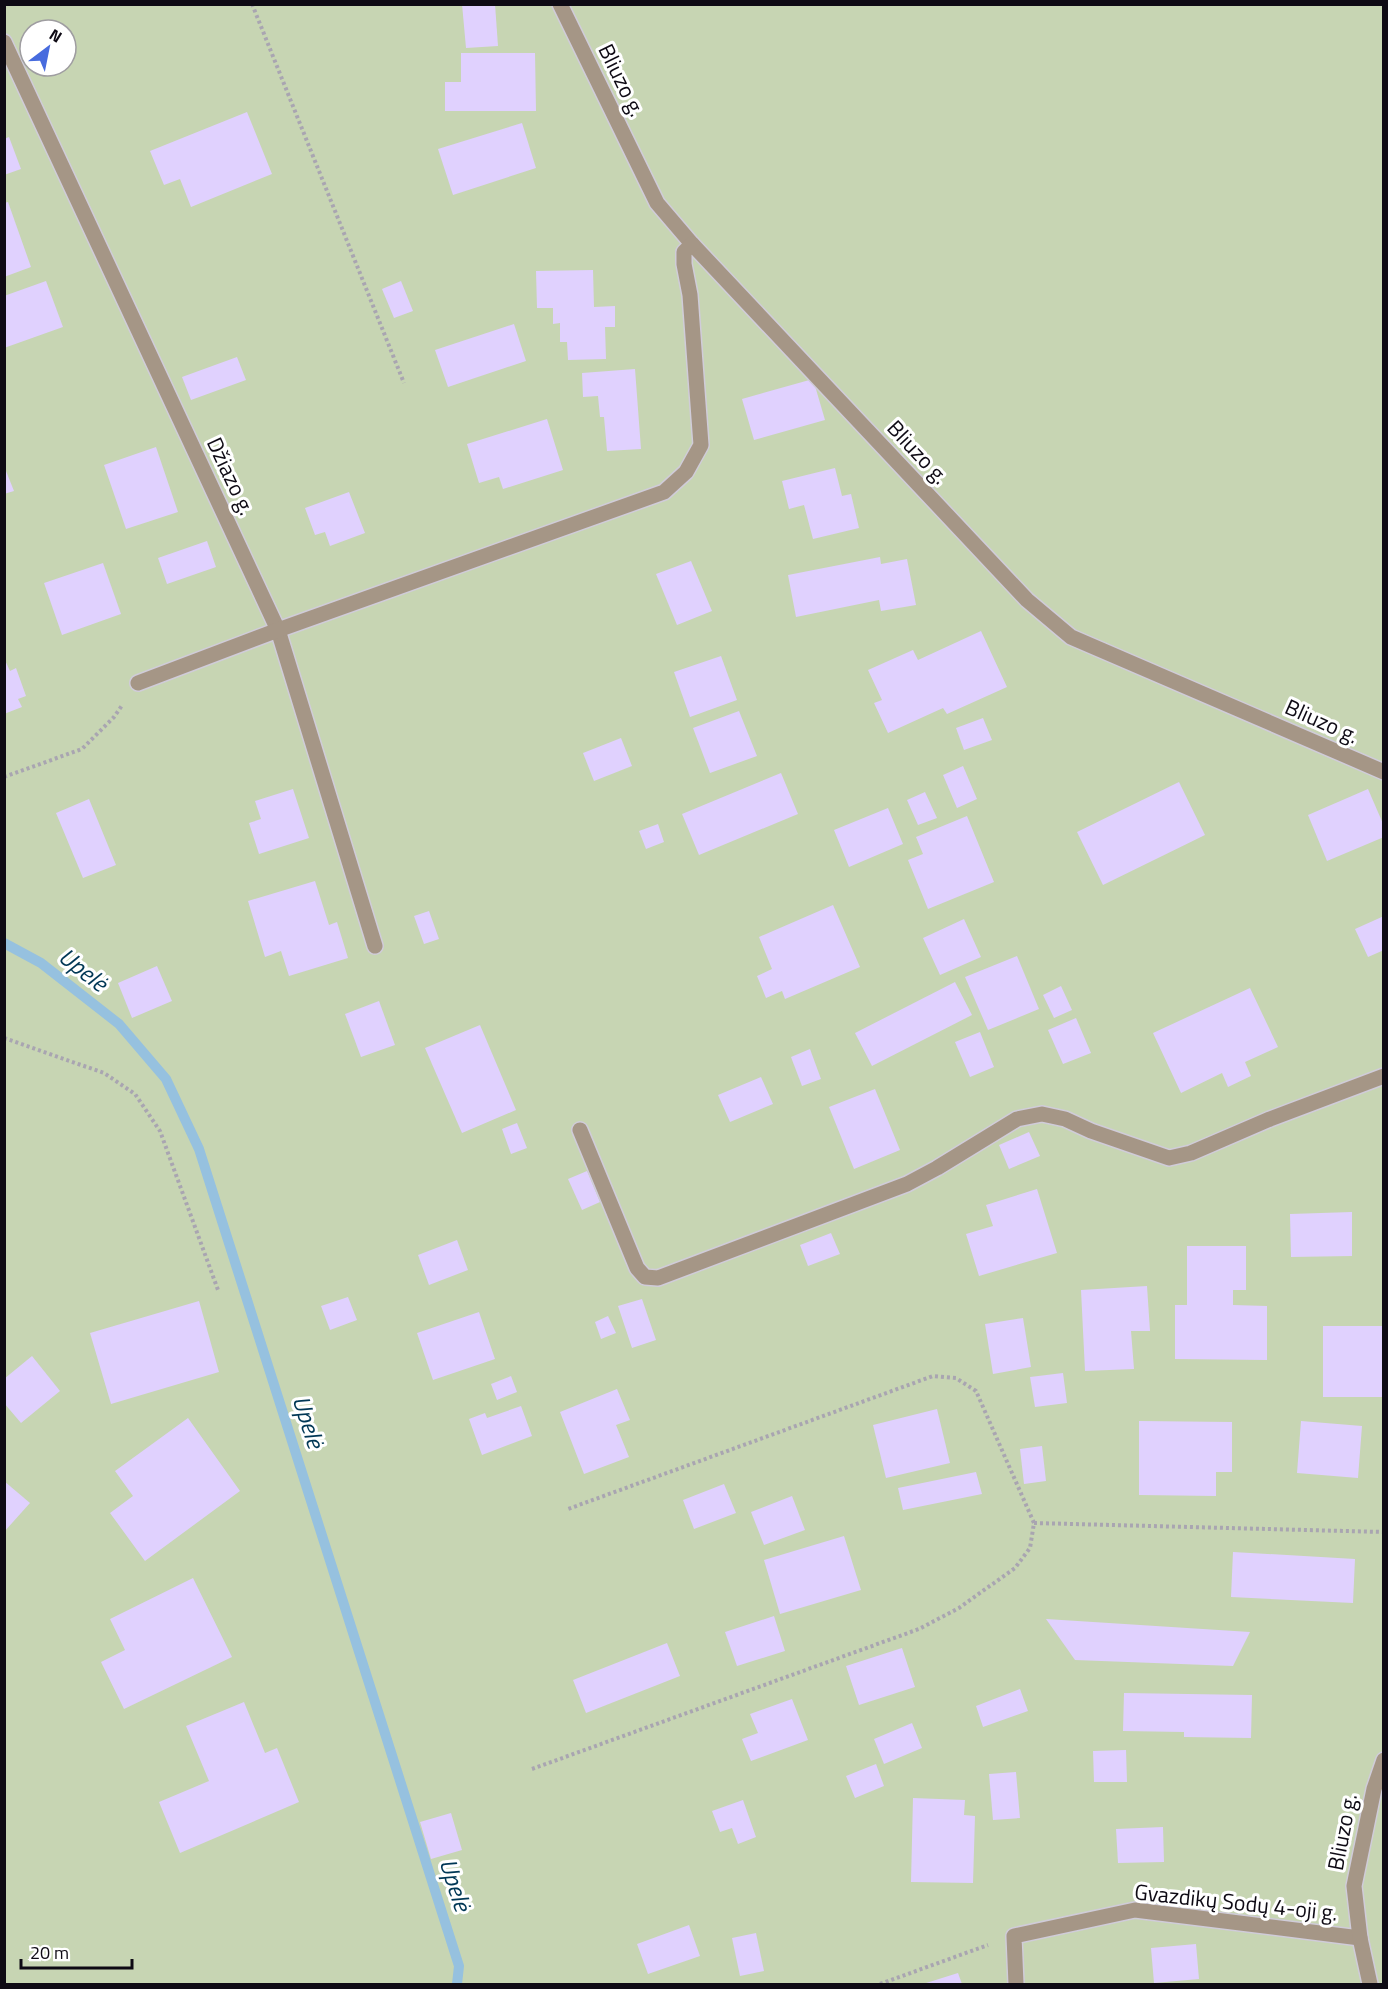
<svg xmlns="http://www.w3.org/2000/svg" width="1388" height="1989" font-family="'Titillium Web',sans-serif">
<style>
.green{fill:#c7d5b3;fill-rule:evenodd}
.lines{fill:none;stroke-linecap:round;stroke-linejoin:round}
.stream{stroke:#96c1df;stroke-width:10}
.building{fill:#e0d1fe}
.street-casing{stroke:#d0ccd9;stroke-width:18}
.path{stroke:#a9a5b1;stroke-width:4;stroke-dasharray:3 3;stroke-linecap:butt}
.street{stroke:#a59686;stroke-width:15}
.labels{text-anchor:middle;stroke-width:6;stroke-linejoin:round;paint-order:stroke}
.street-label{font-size:22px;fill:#0e0a14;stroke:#fff}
.water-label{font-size:24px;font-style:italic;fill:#003755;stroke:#fff}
</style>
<rect width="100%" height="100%" fill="#f5f1fe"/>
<path class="green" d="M5,5H1383V1984H5ZM30,30H66V66H30Z"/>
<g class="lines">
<polyline class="stream" points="4,943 41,963 119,1024 166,1079 199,1149 459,1966 457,1984"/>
</g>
<g class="building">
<polygon points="462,4 495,4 498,46 466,48"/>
<polygon points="461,53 535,53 536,111 445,111 445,82 461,82"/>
<polygon points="247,112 272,174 191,207 180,179 164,185 150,151"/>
<polygon points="522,123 536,168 453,195 438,149"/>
<polygon points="9,137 21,169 4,175 4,139"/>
<polygon points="8,202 31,267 4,277 4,203"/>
<polygon points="593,270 594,307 615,306 615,327 605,327 606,359 568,360 567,342 560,342 560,323 553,324 553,308 537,308 536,271"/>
<polygon points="46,281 63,327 4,348 4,296"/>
<polygon points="401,281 413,311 394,318 382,289"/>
<polygon points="514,324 526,361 448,387 435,350"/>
<polygon points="237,357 246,380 191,400 182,377"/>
<polygon points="635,369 641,449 607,451 604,417 600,417 598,396 583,397 582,373"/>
<polygon points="813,379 825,420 754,440 742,399"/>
<polygon points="547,419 563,470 503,489 499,477 479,483 467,444"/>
<polygon points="156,447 178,512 126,529 104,465"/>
<polygon points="4,466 14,491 4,494"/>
<polygon points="835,468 842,496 851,494 859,528 813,539 804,505 789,509 782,481"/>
<polygon points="349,492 365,533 330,546 325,532 315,535 305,508"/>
<polygon points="207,541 216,567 167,584 158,558"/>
<polygon points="880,557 881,564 907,559 916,605 881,611 879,600 796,617 788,575"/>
<polygon points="691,561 712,611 677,625 656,574"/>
<polygon points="103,563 121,614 62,635 44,583"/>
<polygon points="981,631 1007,687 947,714 943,708 888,733 874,703 882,700 868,670 913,650 918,660"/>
<polygon points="721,656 737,700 690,717 674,672"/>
<polygon points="4,658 10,671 16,668 26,696 18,699 22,707 4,714"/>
<polygon points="739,711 757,756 710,773 693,728"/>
<polygon points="983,718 992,740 964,750 956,728"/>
<polygon points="621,738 632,766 594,781 583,753"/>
<polygon points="963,766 977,799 957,808 943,775"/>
<polygon points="781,773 798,814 699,855 682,814"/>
<polygon points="1179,782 1205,835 1103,885 1077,832"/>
<polygon points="293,789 309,838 259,854 249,823 261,819 255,801"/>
<polygon points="1368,789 1384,826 1384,837 1327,861 1308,815"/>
<polygon points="925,792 937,818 918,825 907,800"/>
<polygon points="89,799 116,865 83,878 56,813"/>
<polygon points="888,808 903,844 849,867 834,830"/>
<polygon points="967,816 994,882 928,909 908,860 923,854 916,837"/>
<polygon points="658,824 664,842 646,849 639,831"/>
<polygon points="315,881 329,925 337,922 348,958 289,976 281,951 265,957 248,901"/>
<polygon points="833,905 860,967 785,999 782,991 766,998 757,976 772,969 759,937"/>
<polygon points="429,911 439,939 424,944 414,916"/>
<polygon points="1384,916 1384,950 1368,957 1355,929"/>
<polygon points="964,919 981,957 940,975 923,938"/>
<polygon points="1017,956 1039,1009 988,1030 965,977"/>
<polygon points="157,966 172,1001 132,1018 118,983"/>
<polygon points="955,982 972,1015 872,1066 855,1033"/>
<polygon points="1061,986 1072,1010 1054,1018 1043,995"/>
<polygon points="1250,988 1278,1047 1245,1062 1251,1076 1228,1087 1222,1073 1181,1093 1153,1033"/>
<polygon points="379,1001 395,1045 361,1057 345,1014"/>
<polygon points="1076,1018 1091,1053 1063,1064 1048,1030"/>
<polygon points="480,1025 516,1110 462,1133 425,1048"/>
<polygon points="980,1032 994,1067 970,1077 955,1042"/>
<polygon points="810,1049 821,1079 802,1086 791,1057"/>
<polygon points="761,1077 773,1104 730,1122 718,1095"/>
<polygon points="875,1089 900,1150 854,1169 829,1107"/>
<polygon points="517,1123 527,1148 511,1154 502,1129"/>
<polygon points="1029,1132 1040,1156 1009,1169 999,1145"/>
<polygon points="587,1171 600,1202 582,1210 568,1179"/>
<polygon points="1037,1189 1057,1253 979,1276 966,1234 993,1226 986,1205"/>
<polygon points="1352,1212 1352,1256 1291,1257 1290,1214"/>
<polygon points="831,1233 840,1254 808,1266 800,1245"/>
<polygon points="457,1240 468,1270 429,1285 418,1255"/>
<polygon points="1187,1246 1246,1246 1246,1290 1233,1290 1233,1305 1267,1306 1267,1360 1175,1359 1175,1305 1187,1305"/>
<polygon points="1147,1286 1150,1331 1131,1331 1134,1369 1085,1371 1081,1290"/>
<polygon points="348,1297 357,1320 330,1330 321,1306"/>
<polygon points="642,1299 656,1340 632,1348 618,1306"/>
<polygon points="199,1301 219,1372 111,1404 90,1333"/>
<polygon points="479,1312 495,1359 433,1380 417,1333"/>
<polygon points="608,1316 616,1333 601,1339 595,1322"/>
<polygon points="1023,1318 1031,1367 993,1374 985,1324"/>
<rect x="1323" y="1326" width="61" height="71"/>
<polygon points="32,1356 60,1391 21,1423 4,1403 4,1379"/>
<polygon points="1063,1373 1067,1403 1035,1407 1030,1377"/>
<polygon points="511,1376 517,1392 497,1400 491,1384"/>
<polygon points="617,1389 630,1420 616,1425 629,1457 584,1474 560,1412"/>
<polygon points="521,1406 532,1436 482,1455 469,1419 485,1413 487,1418"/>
<polygon points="937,1409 950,1463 886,1478 873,1425"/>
<polygon points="188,1418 240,1491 145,1561 110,1513 133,1496 115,1471"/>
<polygon points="1139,1421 1232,1422 1232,1472 1216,1472 1216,1496 1139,1495"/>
<polygon points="1301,1421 1362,1426 1358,1478 1297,1473"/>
<polygon points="1042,1446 1046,1481 1024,1484 1020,1449"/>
<polygon points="976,1472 982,1494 903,1510 898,1488"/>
<polygon points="4,1481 30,1503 4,1532"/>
<polygon points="724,1484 736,1513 694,1529 683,1500"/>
<polygon points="792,1496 805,1530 764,1545 751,1512"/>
<polygon points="844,1536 861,1590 780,1614 764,1560"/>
<polygon points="1233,1552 1355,1559 1353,1603 1231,1597"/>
<polygon points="193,1578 232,1657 124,1709 101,1662 125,1650 110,1619"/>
<polygon points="774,1616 785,1651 737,1666 725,1632"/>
<polygon points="1046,1619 1250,1632 1233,1666 1075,1660"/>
<polygon points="667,1643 680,1676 586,1713 573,1680"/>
<polygon points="902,1648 915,1687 859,1705 846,1666"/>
<polygon points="1020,1689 1028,1711 983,1727 976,1706"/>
<polygon points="1124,1693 1252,1695 1251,1738 1184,1737 1184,1732 1123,1731"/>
<polygon points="792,1699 808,1740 751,1761 742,1739 758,1733 750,1714"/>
<polygon points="244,1702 265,1753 277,1748 299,1802 180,1853 159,1802 209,1781 186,1726"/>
<polygon points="912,1723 922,1748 884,1764 874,1739"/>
<polygon points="1126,1750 1127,1782 1094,1782 1093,1751"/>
<polygon points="876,1764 884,1786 855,1798 846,1776"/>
<polygon points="1016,1772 1020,1818 993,1820 989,1774"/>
<polygon points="913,1798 965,1800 964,1815 975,1816 973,1883 911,1882"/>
<polygon points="743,1800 756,1837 738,1844 732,1828 720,1832 712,1811"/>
<polygon points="451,1813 462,1850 431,1859 420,1822"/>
<polygon points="1163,1827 1164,1862 1118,1863 1116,1829"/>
<polygon points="689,1925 700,1956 648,1974 637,1944"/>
<polygon points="756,1933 764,1971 740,1976 732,1938"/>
<polygon points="1196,1944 1199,1979 1154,1983 1151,1948"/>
<polygon points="958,1973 962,1984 923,1984"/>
</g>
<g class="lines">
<g class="street-casing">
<g id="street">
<polyline points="560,4 657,203 692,244 1027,600 1071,637 1384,772"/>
<polyline points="4,42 278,630 375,946"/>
<polyline points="138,683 278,630 664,492 686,472 701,445 690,295 684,264 684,252 692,244"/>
<polyline points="580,1130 637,1268 645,1277 658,1278 907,1184 937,1168 1017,1119 1042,1114 1065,1119 1091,1131 1169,1158 1191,1153 1270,1119 1384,1076"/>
<polyline points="1016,1984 1014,1936 1135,1910 1360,1938"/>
<polyline points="1370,1984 1360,1938 1354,1886 1374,1789 1384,1760"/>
</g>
</g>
<g class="path">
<polyline points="252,4 404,383"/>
<polyline points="4,777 82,749 114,717 123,704"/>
<polyline points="4,1038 104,1073 135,1094 160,1131 218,1290"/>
<polyline points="1034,1523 1384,1532"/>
<polyline points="532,1769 919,1629 959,1608 1015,1568 1030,1548 1034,1523 976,1391 956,1378 933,1376 568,1509"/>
<polyline points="880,1984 988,1945"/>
</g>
<use href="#street" class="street"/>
</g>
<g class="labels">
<g class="street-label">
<text transform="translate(622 80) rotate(64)" y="8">Bliuzo g.</text>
<text transform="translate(918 452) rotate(47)" y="8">Bliuzo g.</text>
<text transform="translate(231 476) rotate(65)" y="8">Džiazo g.</text>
<text transform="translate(1322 721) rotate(24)" y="8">Bliuzo g.</text>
<text transform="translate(1342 1832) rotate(-79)" y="8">Bliuzo g.</text>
<text transform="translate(1236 1902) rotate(6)" y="8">Gvazdikų Sodų 4-oji g.</text>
</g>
<g class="water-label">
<text transform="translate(83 970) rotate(38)" y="8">Upelė</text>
<text transform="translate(308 1422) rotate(72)" y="8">Upelė</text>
<text transform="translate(455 1885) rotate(72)" y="8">Upelė</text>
</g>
</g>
<rect width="1388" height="1989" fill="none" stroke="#0e0a14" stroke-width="12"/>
<g transform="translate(48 48) rotate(32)"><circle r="28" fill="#ffffff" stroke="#9f9da1" stroke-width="1.5"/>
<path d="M0-4.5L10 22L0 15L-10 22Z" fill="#476bde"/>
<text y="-9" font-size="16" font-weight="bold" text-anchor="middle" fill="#0e0a14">N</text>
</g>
<path d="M21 1959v9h111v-9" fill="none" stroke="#0e0a14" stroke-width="3"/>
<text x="30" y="1959" font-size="18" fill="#0e0a14" stroke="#ffffff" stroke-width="4.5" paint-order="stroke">20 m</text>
</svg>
